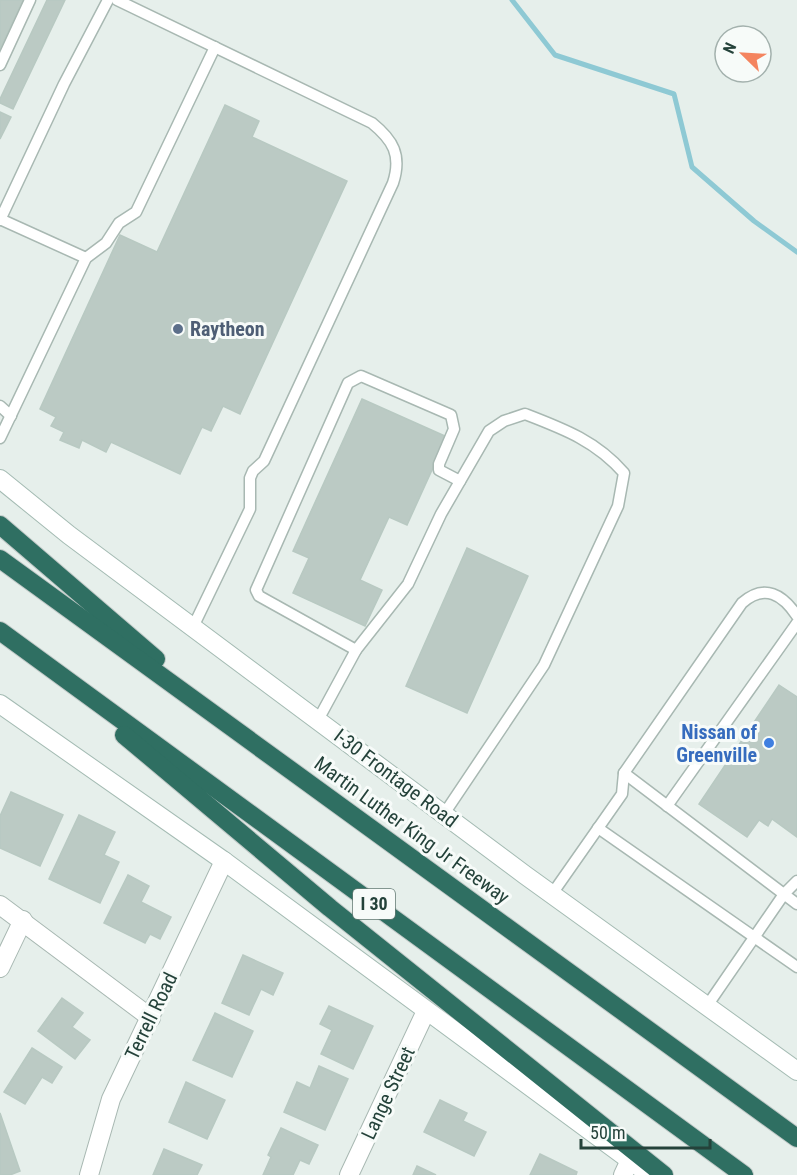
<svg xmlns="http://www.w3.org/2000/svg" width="797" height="1175" font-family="'Roboto Condensed',sans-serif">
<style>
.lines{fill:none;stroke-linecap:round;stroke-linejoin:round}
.stream{stroke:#8ec9d4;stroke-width:5}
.building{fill:#bbcac4;stroke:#b8c9c2;stroke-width:1.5}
.service-casing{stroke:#a8b8b2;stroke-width:13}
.minor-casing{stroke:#a8b8b2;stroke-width:20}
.tertiary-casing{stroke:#a8b8b2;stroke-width:20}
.secondary-casing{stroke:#a4bbb3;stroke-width:20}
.motorway-casing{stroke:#c2cac8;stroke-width:20}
.service{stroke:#fff;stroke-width:10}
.minor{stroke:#fff;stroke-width:18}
.tertiary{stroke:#fff;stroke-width:18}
.secondary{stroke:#fff;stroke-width:18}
.motorway{stroke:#2f6f62;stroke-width:18}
.service-dot{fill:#5c6f8a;stroke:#f7fbf9;stroke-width:2}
.shop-dot{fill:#3f7fe0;stroke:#f7fbf9;stroke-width:2}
.labels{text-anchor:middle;stroke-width:6;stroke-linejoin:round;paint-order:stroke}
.shield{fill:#f7fbf9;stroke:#637a73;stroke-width:1.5}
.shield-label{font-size:18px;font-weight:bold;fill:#24423a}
.service-label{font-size:20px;font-weight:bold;fill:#4e5e75;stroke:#f7fbf9;text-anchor:start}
.shop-label{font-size:20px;font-weight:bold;fill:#366cbe;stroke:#f7fbf9;text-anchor:end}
.street-label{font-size:20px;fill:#24423a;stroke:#f7fbf9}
</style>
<rect width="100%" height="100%" fill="#e6efeb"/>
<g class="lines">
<polyline class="stream" points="512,0 555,55 674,94 692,167 754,221 797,252"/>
</g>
<g class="building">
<polygon points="1,0 23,0 0,49 0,2"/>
<polygon points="47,0 65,0 13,109 0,103 0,99"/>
<polygon points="225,105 259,121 252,137 347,181 240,414 223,406 211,431 202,427 180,474 111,442 106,452 82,440 79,448 60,440 64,432 51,426 56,417 40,409 120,235 157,252"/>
<polygon points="0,112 11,117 0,139"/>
<polygon points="362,399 447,437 407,525 389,517 360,580 382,590 365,626 293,593 309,558 293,551"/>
<polygon points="467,548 528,576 467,713 406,686"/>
<polygon points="779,685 797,697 797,837 772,819 768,826 759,820 747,837 699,804"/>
<polygon points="11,792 63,815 40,866 0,848 0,816"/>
<polygon points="79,815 115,832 104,855 119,862 100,903 49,879"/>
<polygon points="128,875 149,886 141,902 171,917 160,939 150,934 145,943 104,923"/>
<polygon points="243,955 283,973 273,995 261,989 249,1015 222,1003"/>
<polygon points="62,998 83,1013 72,1027 90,1040 75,1059 38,1031"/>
<polygon points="329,1006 373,1026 353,1069 321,1054 332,1030 320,1024"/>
<polygon points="215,1013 253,1031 232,1077 193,1060"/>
<polygon points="32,1048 62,1067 52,1083 42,1077 25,1104 4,1092"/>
<polygon points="319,1066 348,1079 325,1130 284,1112 297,1082 310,1088"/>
<polygon points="186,1082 225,1100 207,1139 169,1122"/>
<polygon points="440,1100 467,1113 463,1121 486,1132 474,1156 424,1132"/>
<polygon points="0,1113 20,1171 10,1175 0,1175"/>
<polygon points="281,1128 318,1145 309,1164 300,1160 293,1175 263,1175 271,1157 268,1155"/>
<polygon points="164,1149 202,1165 197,1175 153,1175"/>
<polygon points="540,1154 577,1172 576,1175 530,1175"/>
<polygon points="417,1166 436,1175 413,1175"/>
</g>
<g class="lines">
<g class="service-casing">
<g id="service">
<path d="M117,0L372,123C393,140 402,155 393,183L264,461L253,471L250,478V509L193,627"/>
<polyline points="0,65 30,0"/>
<polyline points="0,219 86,258"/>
<polyline points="0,220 64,84 108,0"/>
<polyline points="0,406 11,416"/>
<polyline points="0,438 86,258 106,243 119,223 136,212 215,47"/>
<polyline points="356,650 259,596 256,590 348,383 361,376 451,415 454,429 439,464 439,470 460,481"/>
<path d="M318,720L356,650L408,584L441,514L489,431L504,421L525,414C564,429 596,441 624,473L618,506L544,665L444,814"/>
<polyline points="624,773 797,904"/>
<polyline points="667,806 797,623"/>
<polyline points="598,828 797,967"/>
<path d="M552,894L622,794L624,773L742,603C765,583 783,595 797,616"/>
<polyline points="707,1006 784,894 797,881"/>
</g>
</g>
<g class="minor-casing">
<g id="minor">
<polyline points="0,905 151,1018"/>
<polyline points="0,968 23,920"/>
<polyline points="349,1175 426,1011"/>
<polyline points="623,1175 630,1160"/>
</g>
</g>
<g class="tertiary-casing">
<polyline id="tertiary" points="89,1175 111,1099 224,861"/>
</g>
<g class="secondary-casing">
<g id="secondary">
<polyline points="0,479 69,535 525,875 797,1071"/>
<polyline points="0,704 224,861 650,1175"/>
</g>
</g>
<g class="motorway-casing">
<g id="motorway">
<polyline points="0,525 156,659"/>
<polyline points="0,559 797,1138"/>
<polyline points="0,631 744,1175"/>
<polyline points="124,735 330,908 664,1175"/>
</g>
</g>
<use href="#service" class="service"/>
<use href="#minor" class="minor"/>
<use href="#tertiary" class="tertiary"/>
<use href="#secondary" class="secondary"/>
<use href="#motorway" class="motorway"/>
</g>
<circle class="service-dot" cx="178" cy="329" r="6"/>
<circle class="shop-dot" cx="769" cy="743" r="6"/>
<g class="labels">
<rect class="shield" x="353" y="889" width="42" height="30" rx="4.5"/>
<g class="shield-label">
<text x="374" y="910">I 30</text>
</g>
<g class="service-label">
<text x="190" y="336">Raytheon</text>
</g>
<g class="shop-label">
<text x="757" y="739">Nissan of<tspan x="757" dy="23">Greenville</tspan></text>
</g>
<g class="street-label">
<text transform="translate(396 778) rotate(37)" y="7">I-30 Frontage Road</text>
<text transform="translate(412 830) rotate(36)" y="7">Martin Luther King Jr Freeway</text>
<text transform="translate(151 1016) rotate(-64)" y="7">Terrell Road</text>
<text transform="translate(388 1093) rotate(-65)" y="7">Lange Street</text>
</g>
</g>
<g transform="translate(743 54) rotate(294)"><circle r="28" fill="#f7fbf9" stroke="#a3b1ad" stroke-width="1.5"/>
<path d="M0-4.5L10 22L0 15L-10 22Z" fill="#f4845f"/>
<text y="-9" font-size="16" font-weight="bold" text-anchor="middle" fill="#24423a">N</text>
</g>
<path d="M581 1139v9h129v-9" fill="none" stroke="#24423a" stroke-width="3"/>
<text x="590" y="1139" font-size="18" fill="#24423a" stroke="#f7fbf9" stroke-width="4.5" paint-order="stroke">50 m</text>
</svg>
